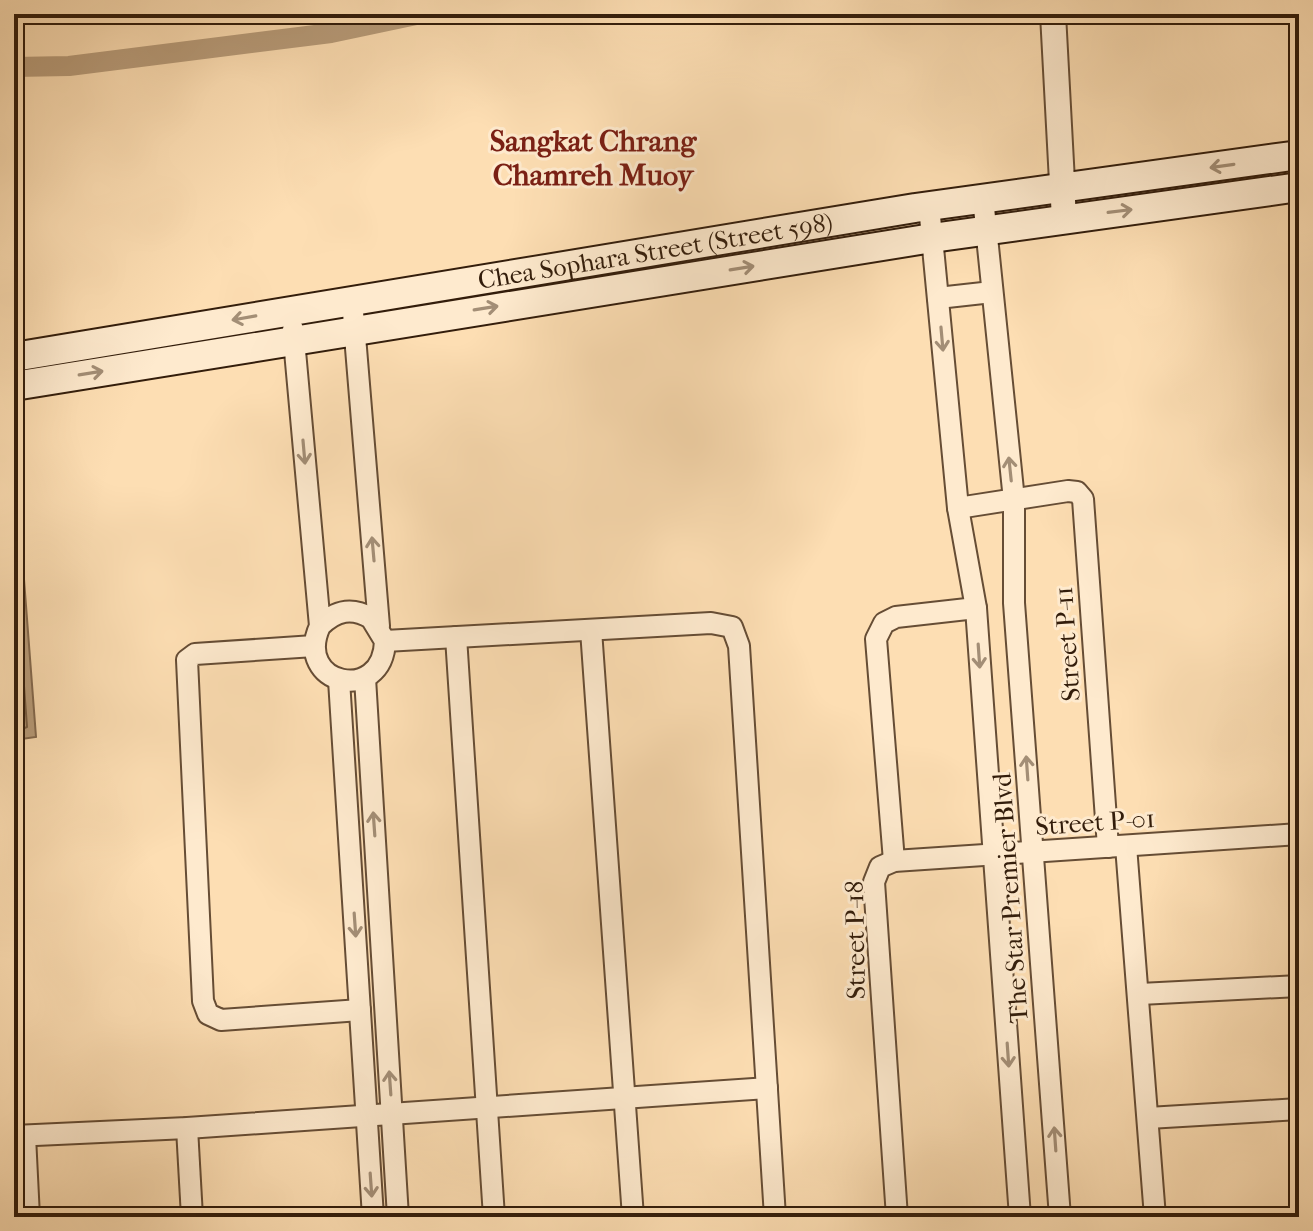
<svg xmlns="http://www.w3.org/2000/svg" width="1313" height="1231" font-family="'IM FELL French Canon',serif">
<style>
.water{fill:#b89c7a;stroke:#83694e;stroke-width:2}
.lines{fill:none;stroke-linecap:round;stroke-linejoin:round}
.shore{stroke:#765c42;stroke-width:2}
.canal{stroke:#b89c7a;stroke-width:20}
.minor-casing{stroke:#664d35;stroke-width:24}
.tertiary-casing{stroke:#664d35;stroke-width:28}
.secondary-casing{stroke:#331d0b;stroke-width:32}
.minor{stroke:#feeace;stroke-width:20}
.tertiary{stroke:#feeace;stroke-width:24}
.secondary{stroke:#feeace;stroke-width:28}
.oneway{stroke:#a38e76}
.labels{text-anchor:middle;stroke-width:6;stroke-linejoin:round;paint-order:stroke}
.street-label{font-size:26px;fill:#331d0b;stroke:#feeace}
.quarter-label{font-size:30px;font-weight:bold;fill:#7a1f14;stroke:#feeace}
</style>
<rect width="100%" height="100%" fill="#fddeb3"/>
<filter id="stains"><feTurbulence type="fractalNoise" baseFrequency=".0025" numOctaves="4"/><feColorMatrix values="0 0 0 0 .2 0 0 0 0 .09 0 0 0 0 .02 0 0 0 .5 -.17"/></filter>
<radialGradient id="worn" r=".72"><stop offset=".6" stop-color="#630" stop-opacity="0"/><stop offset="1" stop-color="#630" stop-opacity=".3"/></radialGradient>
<polygon class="water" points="14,540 21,540 36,737 14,740"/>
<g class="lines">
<polyline class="shore" points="14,550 27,727 14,732"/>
<polyline class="canal" points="14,67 69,66 331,33 421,14"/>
<g class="minor-casing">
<g id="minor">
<polyline points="983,198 1014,500 1014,603 1060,1217"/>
<polyline points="929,206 958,508 976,608 1020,1217"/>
<polyline points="938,298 992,292"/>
<polyline points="352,300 379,626"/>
<path d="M293,329L320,626C293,685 383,705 385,641L371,618C352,607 336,610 320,626"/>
<polyline points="958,508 1068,491 1077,492 1083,499 1108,847"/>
<polyline points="591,630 633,1217"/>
<polyline points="456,637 494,1217"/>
<polyline points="385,641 711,623 732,627 739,646 775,1217"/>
<polyline points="314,646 195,654 187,660 203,1001 208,1014 221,1020 360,1010"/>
<polyline points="365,678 398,1217"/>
<polyline points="339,680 373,1217"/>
<polyline points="1126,846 1155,1217"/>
<polyline points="894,861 876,639 884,623 896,617 976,608"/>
<polyline points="1140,994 1299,986"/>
<polyline points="1148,1118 1299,1109"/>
<polyline points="187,1128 192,1217"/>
<polyline points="14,1136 187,1128 767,1088"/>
<polyline points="25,1136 29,1217"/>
<polyline points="897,1217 874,882 880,867 894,861 1299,834"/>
</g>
</g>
<g class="tertiary-casing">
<polyline id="tertiary" points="1053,14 1064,219"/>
</g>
<g class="secondary-casing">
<g id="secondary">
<path id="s1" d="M14,357L915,208L1299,155"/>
<polyline points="14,386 932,238 1299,187"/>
</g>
</g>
<use href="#minor" class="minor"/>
<use href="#tertiary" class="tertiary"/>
<use href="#secondary" class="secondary"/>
</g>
<defs><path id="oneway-shaft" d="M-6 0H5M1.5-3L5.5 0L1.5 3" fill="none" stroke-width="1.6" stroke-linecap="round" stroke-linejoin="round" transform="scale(2)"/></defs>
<g class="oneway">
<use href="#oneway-shaft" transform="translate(1222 166) rotate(172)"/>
<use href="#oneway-shaft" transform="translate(1120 211) rotate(-7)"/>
<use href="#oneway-shaft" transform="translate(742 268) rotate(-9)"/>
<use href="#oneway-shaft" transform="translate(486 308) rotate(-9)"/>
<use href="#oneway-shaft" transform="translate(244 318) rotate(170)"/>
<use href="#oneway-shaft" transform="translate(942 339) rotate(85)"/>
<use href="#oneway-shaft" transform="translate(91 373) rotate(-9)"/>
<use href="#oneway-shaft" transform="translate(304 452) rotate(85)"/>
<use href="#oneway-shaft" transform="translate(1010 469) rotate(-96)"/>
<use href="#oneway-shaft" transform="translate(373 549) rotate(-95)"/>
<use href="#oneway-shaft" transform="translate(979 656) rotate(86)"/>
<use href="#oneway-shaft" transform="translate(1027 768) rotate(-94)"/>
<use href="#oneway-shaft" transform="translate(374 824) rotate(-94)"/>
<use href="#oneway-shaft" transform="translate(355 925) rotate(86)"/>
<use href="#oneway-shaft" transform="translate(1008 1055) rotate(86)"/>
<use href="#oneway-shaft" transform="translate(390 1083) rotate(-94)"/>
<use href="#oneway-shaft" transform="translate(1055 1139) rotate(-94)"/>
<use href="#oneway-shaft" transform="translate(371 1185) rotate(86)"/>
</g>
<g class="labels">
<g class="street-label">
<text dy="9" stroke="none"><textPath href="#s1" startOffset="650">Chea Sophara Street (Street 598)</textPath></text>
<text transform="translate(1067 644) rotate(-94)" y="9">Street P-11</text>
<text transform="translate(1095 822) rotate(-4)" y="9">Street P-01</text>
<text transform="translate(1010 898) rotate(-94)" y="9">The Star Premier Blvd</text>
<text transform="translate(855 940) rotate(-91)" y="9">Street P-18</text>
</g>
<g class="quarter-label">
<text x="593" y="151">Sangkat Chrang<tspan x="593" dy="34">Chamreh Muoy</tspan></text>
</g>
</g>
<rect width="1313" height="1231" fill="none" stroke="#fddeb3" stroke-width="48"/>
<rect x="16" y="16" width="1281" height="1199" fill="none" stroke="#331d0b" stroke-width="4"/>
<rect x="24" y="24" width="1265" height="1183" fill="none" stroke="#331d0b" stroke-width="2"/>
<rect width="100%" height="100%" filter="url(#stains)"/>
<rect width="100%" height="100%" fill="url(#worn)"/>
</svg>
